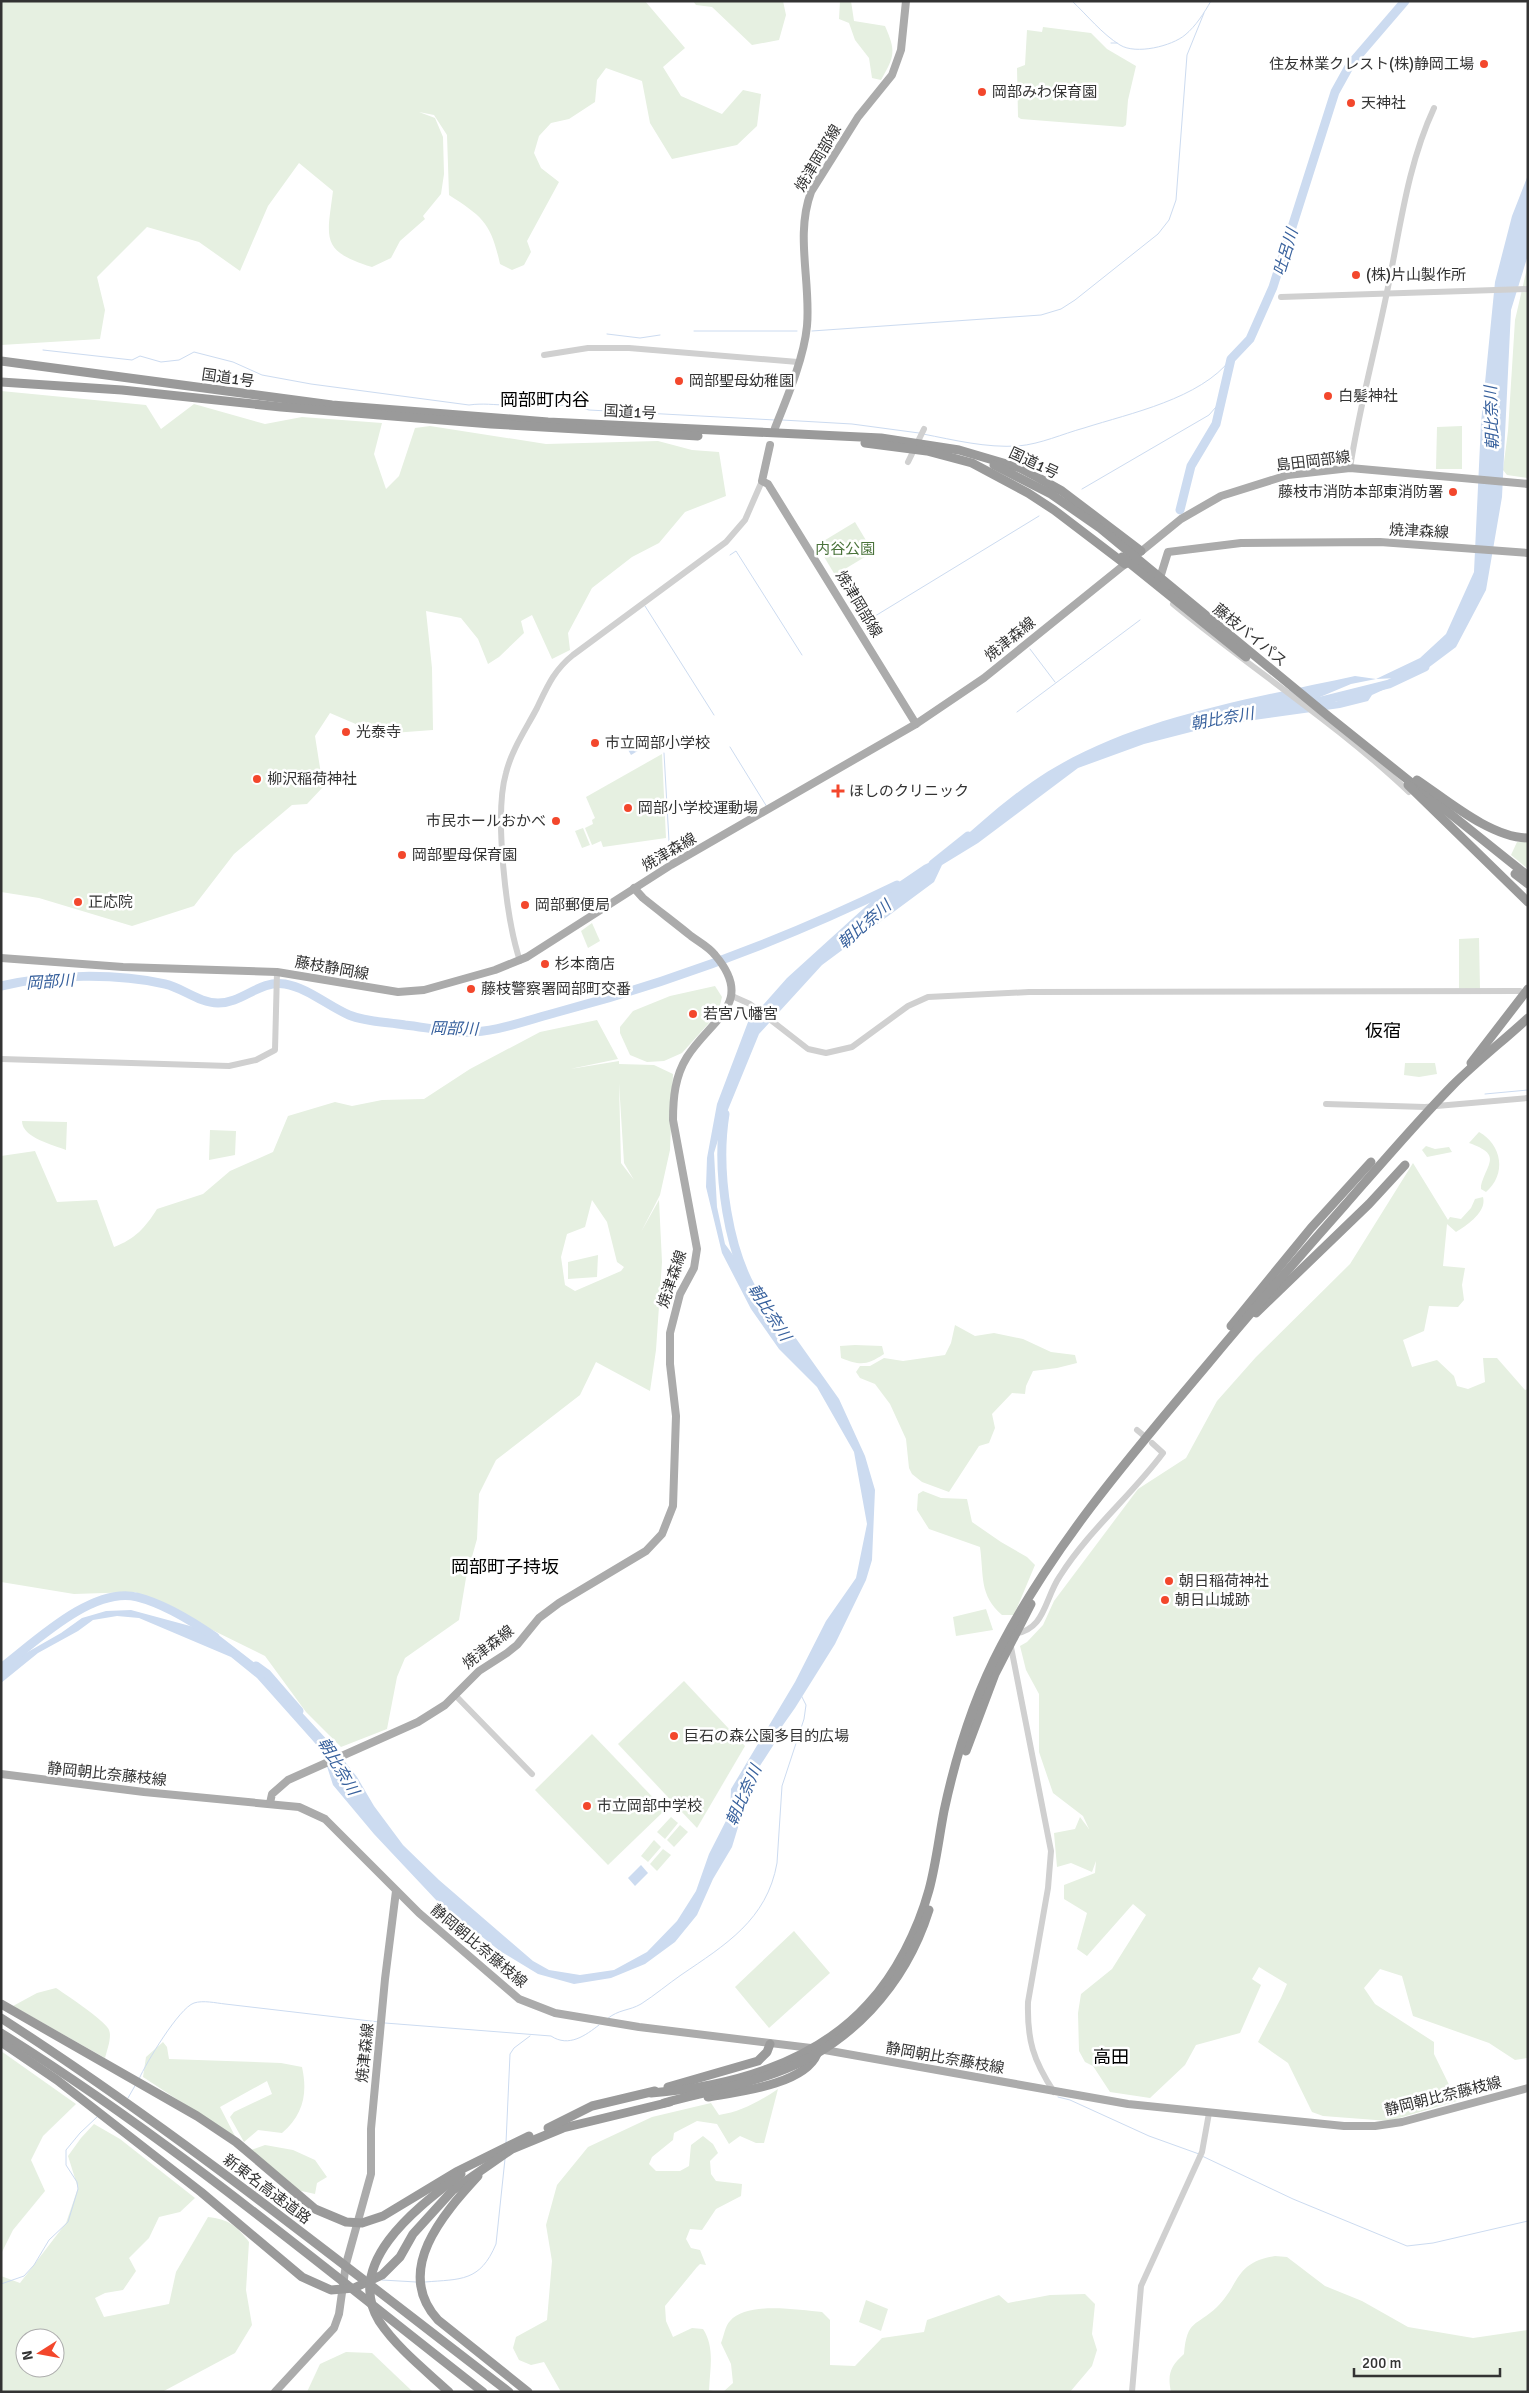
<svg xmlns="http://www.w3.org/2000/svg" width="1529" height="2393" font-family="Signika,'Noto Sans JP',sans-serif">
<style>
.green{fill:#e6f0e1;fill-rule:evenodd}
.water{fill:#ccdbf0}
.lines{fill:none;stroke-linecap:round;stroke-linejoin:round}
.stream{stroke:#ccdbf0;stroke-width:1}
.river{stroke:#ccdbf0;stroke-width:9}
.minor{stroke:#d0d0d0;stroke-width:6}
.major{stroke:#ababab;stroke-width:8}
.highway{stroke:#9a9a9a;stroke-width:9}
.poi-dot{fill:#f3472c;stroke:#fff;stroke-width:2}
.labels{text-anchor:middle;stroke-width:5;stroke-linejoin:round;paint-order:stroke}
.poi-label{font-size:15px;fill:#333;stroke:#fff;text-anchor:start}
.street-label{font-size:15px;fill:#333;stroke:#fff}
.park-label{font-size:15px;fill:#4a733b;stroke:#fff}
.water-label{font-size:16px;font-style:italic;fill:#38619d;stroke:#fff}
.quarter-label{font-size:18px;fill:#000;stroke:#fff}
</style>
<rect width="100%" height="100%" fill="#fff"/>
<g class="green">
<path d="M1,1H645L685,48L663,67L681,96L722,114L743,90L761,94L757,126L737,145L672,159L650,123L642,81L606,68L597,80L595,102L569,119L551,123L539,136L534,153L541,168L559,182L527,241L531,252L524,265L512,270L500,264C491,223 483,217 449,195L447,135L434,115L419,112L435,118L443,137L444,174L441,194L423,216L425,219L400,241L391,258L372,267C320,251 327,239 333,191L299,163L268,206L240,271L199,242L147,227L97,277L105,310L100,339L1,345Z"/>
<polygon points="693,1 783,1 786,15 779,40 752,45 712,7 696,5"/>
<path d="M840,1H851L854,21L885,26C896,51 895,56 881,80L872,78L869,58L855,40L849,23L839,19Z"/>
<polygon points="1043,27 1091,33 1107,49 1136,66 1128,100 1126,125 1123,127 1021,119 1018,117 1017,68 1025,65 1027,30 1042,32"/>
<polygon points="1528,264 1528,478 1507,475 1503,470 1508,431 1515,320"/>
<polygon points="1,391 146,405 161,429 194,404 265,424 302,417 382,423 374,454 386,489 399,476 415,428 430,426 546,444 658,441 692,450 719,452 726,496 685,512 659,543 632,557 592,588 568,633 570,650 552,659 532,615 521,621 524,633 499,657 488,664 478,639 461,618 426,611 432,668 433,730 379,734 330,713 315,736 323,787 307,804 292,805 234,854 194,906 132,926 39,898 1,892"/>
<polygon points="1462,426 1462,469 1436,469 1437,427"/>
<polygon points="855,522 873,552 835,575 817,545"/>
<polygon points="662,754 666,838 603,847 601,841 592,845 585,828 593,824 592,820 595,818 586,797"/>
<polygon points="583,828 590,845 582,848 575,831"/>
<polygon points="1517,842 1528,842 1528,869 1511,855"/>
<polygon points="592,923 600,941 588,948 581,931"/>
<polygon points="1479,938 1480,990 1459,991 1459,939"/>
<polygon points="715,986 722,997 718,1013 682,1053 664,1061 647,1062 630,1055 620,1033 620,1027 633,1011 670,996"/>
<path d="M597,1020L618,1059L570,1069L619,1061V1064L654,1065L673,1074L670,1150L660,1195L641,1232L659,1200L662,1262L656,1350L650,1391L596,1362L580,1395L496,1460L479,1494L477,1539L466,1578L459,1620L405,1658L397,1677L387,1729L341,1747L306,1712L265,1656L135,1592L74,1594L1,1582V1156L35,1151L57,1202L97,1200L114,1247C135,1239 145,1228 157,1209L203,1194L230,1171L273,1152L288,1116L335,1102L352,1106L382,1100L424,1099L470,1069L540,1032ZM619,1083L624,1163L634,1180L621,1163ZM592,1200L607,1222L617,1262L624,1267L621,1271L575,1291L565,1285L561,1257L567,1234L585,1227Z"/>
<polygon points="1405,1063 1435,1063 1437,1074 1419,1077 1404,1075"/>
<path d="M22,1121L67,1122L66,1150C54,1145 22,1138 22,1121Z"/>
<polygon points="210,1130 236,1131 235,1155 209,1160"/>
<path d="M1479,1132C1502,1145 1507,1174 1486,1192L1481,1189V1186C1487,1163 1503,1155 1469,1143Z"/>
<polygon points="1426,1146 1435,1149 1449,1147 1452,1152 1427,1157 1422,1150"/>
<path d="M1413,1163L1448,1220L1450,1217L1461,1219L1471,1208L1475,1199L1483,1197C1487,1212 1467,1225 1456,1232L1447,1224L1443,1266L1465,1268L1462,1285L1464,1300L1458,1307L1429,1306L1424,1331L1403,1340L1412,1367L1437,1360L1454,1376L1457,1386L1468,1389L1485,1382L1483,1358H1497L1525,1390L1528,1389L1527,2058L1515,2060L1489,2043L1413,2016L1402,1976L1380,1969L1364,1988L1375,2004L1434,2042V2054L1457,2101L1389,2121L1323,2116L1312,2112L1288,2063L1258,2042L1281,1998L1287,1984L1259,1967L1252,1979L1261,1985L1240,2033L1196,2045L1185,2065L1150,2098L1110,2092L1093,2066L1085,2062L1079,2051L1078,2013L1081,1994L1112,1969L1146,1915L1133,1904L1087,1956L1077,1949L1087,1913L1064,1899V1885L1095,1873L1096,1861L1092,1872L1071,1863L1057,1867L1054,1833L1075,1829L1080,1817L1089,1829L1083,1816L1053,1793L1039,1752V1694L1026,1670L1020,1646L1027,1642L1043,1625L1054,1601L1138,1489L1186,1458L1217,1401L1256,1357L1350,1264Z"/>
<polygon points="598,1255 597,1277 568,1279 568,1262"/>
<polygon points="955,1325 975,1336 994,1333 1023,1339 1051,1352 1075,1355 1077,1363 1057,1368 1033,1371 1026,1386 1025,1394 1012,1393 992,1414 995,1428 989,1443 979,1446 949,1492 922,1482 912,1474 909,1468 906,1439 890,1404 875,1384 860,1378 856,1372 860,1366 870,1366 884,1358 903,1361 945,1355 951,1343"/>
<path d="M855,1345L882,1346L884,1354C867,1365 861,1366 841,1358L840,1346Z"/>
<path d="M923,1491L941,1498L967,1499L972,1522L1001,1542L1027,1557L1035,1565L1014,1615H1002C979,1595 984,1576 980,1547L929,1529L917,1510L918,1494Z"/>
<polygon points="986,1609 993,1630 956,1636 953,1617"/>
<polygon points="684,1681 745,1746 697,1828 618,1744"/>
<polygon points="592,1734 665,1810 608,1865 535,1790"/>
<polygon points="671,1817 678,1823 665,1839 657,1832"/>
<polygon points="680,1825 688,1832 674,1847 667,1840"/>
<polygon points="654,1840 661,1847 648,1862 641,1856"/>
<polygon points="663,1849 671,1855 657,1871 650,1864"/>
<polygon points="794,1931 830,1973 769,2028 735,1987"/>
<path d="M56,1988C65,1994 107,2022 109,2030C112,2037 107,2050 105,2058L13,2006L37,1993Z"/>
<path d="M163,2042L167,2047L169,2059L281,2063L302,2067C308,2094 303,2115 282,2133L258,2130L244,2142L230,2117L234,2112L272,2094L267,2081L220,2107L236,2138L143,2077L146,2057Z"/>
<polygon points="1,2051 76,2104 43,2136 31,2160 45,2191 13,2230 1,2254"/>
<path d="M778,2089L764,2143H756L740,2136L729,2144L717,2124L697,2121L674,2133L673,2140L652,2157L649,2164L656,2171H680L689,2166L691,2145L703,2136L713,2144L718,2153L710,2161L711,2174L716,2181L742,2184L741,2196L716,2209L702,2230L690,2229L686,2239L691,2248L700,2250L706,2265L700,2264L697,2267L665,2306L666,2321L673,2337L692,2328L703,2329C715,2347 710,2369 709,2390L717,2392H561L544,2362L531,2365L519,2360L513,2348L516,2337L547,2320L552,2261L546,2225L557,2185L588,2147L652,2117L711,2103L719,2115C741,2112 760,2101 778,2089Z"/>
<path d="M94,2124L120,2139L195,2198L180,2212L159,2217L149,2238L129,2258L136,2271L123,2290L105,2293L95,2298L104,2317L169,2304L176,2272L208,2217C228,2219 237,2226 249,2242L246,2290L252,2325L235,2353L162,2392H1V2276L20,2283L66,2223L78,2188L68,2156L81,2138ZM25,2338H55V2368H25Z"/>
<polygon points="265,2145 293,2150 315,2160 327,2177 317,2183 315,2194 297,2190 251,2150"/>
<path d="M1275,2256L1287,2257L1325,2286L1362,2301L1408,2327L1473,2338L1528,2330V2392H1171C1167,2373 1171,2366 1184,2354C1187,2319 1196,2327 1217,2307C1241,2283 1234,2263 1275,2256Z"/>
<path d="M1085,2294L1095,2304L1092,2334L1097,2350L1092,2366L1070,2392H723L733,2383L731,2364L721,2343C724,2336 725,2326 730,2321C747,2301 798,2310 822,2312L830,2320V2365L855,2366L882,2338L924,2332L927,2320L999,2295L1008,2303L1050,2295Z"/>
<polygon points="866,2300 888,2309 881,2331 859,2322"/>
<polygon points="346,2352 372,2353 413,2392 307,2392 320,2364"/>
</g>
<g class="water">
<path d="M1528,175V255L1511,310L1502,497L1486,590L1456,647L1424,671L1398,678L1376,679L1351,684L1320,697L1335,702L1371,689L1396,684L1372,695L1368,701L1340,708L1218,725L1144,744L1078,768L978,843L942,865L934,882L822,965L759,1034L725,1117L714,1153L717,1207L725,1244L733,1255L748,1290L768,1299L839,1399L865,1456L875,1490L872,1560L866,1580L835,1644L795,1708L737,1790L734,1807L739,1824L732,1847L713,1879L697,1915L675,1942L645,1964L611,1978L574,1984L538,1974L500,1951L437,1901L374,1834L333,1785L322,1751L257,1678L231,1657L139,1618L117,1616L93,1620L78,1631L38,1653L1,1683V1672L19,1657L61,1633L82,1618L106,1611L131,1610L216,1633L260,1667L330,1743L357,1777L374,1806L403,1845L439,1880L533,1961L549,1970L580,1975L614,1970L647,1952L677,1921L696,1891L709,1854L730,1813L731,1789L795,1682L826,1621L856,1578L867,1524L854,1452L817,1387L779,1349L751,1309L722,1253L706,1187L707,1158L717,1104L748,1022L787,978L874,899L924,865L941,857C971,832 1000,804 1032,782C1122,719 1250,699 1355,676L1376,679L1420,658L1446,634L1474,572L1481,423L1495,282L1512,216Z"/>
<polygon points="641,737 646,746 631,755 626,746"/>
<polygon points="641,1865 648,1873 635,1886 628,1878"/>
</g>
<g class="lines">
<g class="stream">
<path d="M1072,1C1087,15 1102,34 1120,45C1136,55 1172,46 1185,35C1196,26 1204,13 1211,1"/>
<polyline points="1111,43 1117,43"/>
<polyline points="694,331 797,331"/>
<polyline points="812,331 1041,315 1061,309 1075,300 1158,234 1169,220 1176,200 1187,55 1204,13"/>
<polyline points="607,334 640,338 660,335"/>
<path d="M43,350L132,360L140,356L161,362L179,360L194,352L233,362L262,375L311,384L469,405C483,403 494,405 508,405C535,407 563,401 589,410L775,420"/>
<polyline points="782,420 852,424 919,433"/>
<path d="M923,434C954,440 986,448 1018,446C1041,444 1062,434 1084,428C1131,413 1200,399 1231,359"/>
<polyline points="1082,489 1209,415 1222,400"/>
<polyline points="730,555 736,551 802,655"/>
<polyline points="645,606 714,715"/>
<polyline points="862,624 1039,516"/>
<polyline points="1030,649 1055,682"/>
<polyline points="1017,712 1140,620"/>
<polyline points="730,747 767,807"/>
<polyline points="664,753 669,841"/>
<polyline points="1485,1094 1528,1090"/>
<path d="M607,2019C619,2009 629,2011 641,2004C655,1995 668,1984 681,1975C725,1945 767,1920 777,1863L782,1786L804,1719L806,1705L801,1695"/>
<path d="M385,2023L551,2036C569,2048 586,2035 599,2025"/>
<path d="M139,2079C146,2063 179,2008 194,2003C203,2000 216,2003 225,2004L379,2022"/>
<polyline points="1058,2097 1070,2100 1149,2136 1199,2154"/>
<polyline points="128,2098 136,2084"/>
<polyline points="506,2143 510,2054 514,2048 530,2036"/>
<polyline points="1202,2156 1293,2199 1407,2246 1433,2243 1528,2221"/>
<polyline points="382,2280 416,2282"/>
<path d="M425,2282C461,2279 480,2282 496,2244L505,2159"/>
<polyline points="1,2284 24,2276 34,2265 49,2240 68,2222 78,2189 77,2182 66,2165 66,2150 80,2133 97,2117"/>
</g>
<g class="river">
<polyline points="1180,510 1191,466 1216,424 1231,359 1250,339 1273,287 1335,92 1350,65 1405,1"/>
<polyline points="1317,702 1389,684 1425,667"/>
<polyline points="933,864 968,836"/>
<path d="M1,986C51,974 116,973 165,984C183,988 199,1003 218,1003C243,1003 259,980 285,984C308,988 328,1006 349,1015C366,1022 387,1022 405,1025C423,1027 442,1031 461,1032C493,1034 527,1020 558,1012C675,981 788,938 897,885"/>
<path d="M725,1114C716,1169 727,1257 761,1303"/>
<polyline points="256,1666 267,1674 299,1711"/>
<path d="M1,1668C34,1643 92,1586 137,1597C165,1604 192,1621 215,1637"/>
<polyline points="731,1820 748,1776 770,1742"/>
</g>
<g class="minor">
<polyline points="1281,297 1528,289"/>
<polyline points="544,355 588,348 629,348 798,362"/>
<polyline points="908,462 924,429"/>
<path d="M1350,468C1359,409 1375,351 1387,292C1400,230 1407,166 1434,108"/>
<path d="M1173,604C1250,668 1336,723 1409,792"/>
<path d="M520,961C506,919 494,814 506,773C512,749 526,729 537,708C547,687 554,670 573,655L726,542L745,520L762,481"/>
<polyline points="732,996 750,1004 808,1049 826,1053 852,1047 908,1006 928,997 1029,992 1520,991"/>
<polyline points="1,1059 229,1066 256,1060 275,1050 277,972"/>
<polyline points="1326,1104 1425,1107 1528,1098"/>
<polyline points="1137,1430 1143,1435"/>
<path d="M1013,1634C1046,1630 1044,1599 1060,1576C1089,1530 1131,1496 1163,1453L1152,1443"/>
<path d="M1010,1642L1051,1851L1048,1888L1028,2002C1027,2040 1033,2060 1054,2092"/>
<polyline points="455,1695 532,1774"/>
<polyline points="1132,2392 1141,2286 1202,2152 1209,2113"/>
</g>
<g class="major">
<path d="M775,428C787,398 804,358 807,326C811,282 795,235 811,192L858,117L892,75L901,50L906,1"/>
<polyline points="770,445 762,481 768,484 916,724"/>
<polyline points="1138,554 1181,519 1221,496 1288,475 1350,468 1528,484"/>
<polyline points="1159,581 1168,552 1241,543 1380,542 1528,553"/>
<polyline points="1,958 123,967 277,972 398,992 424,990 495,970 527,957 671,865 916,724 984,678 1129,561"/>
<polyline points="1,1774 144,1792 299,1807 325,1819 419,1913 519,1999 555,2013 639,2027 819,2049 1128,2104 1344,2126 1375,2126 1402,2122 1528,2088"/>
<path d="M270,1803L272,1794L288,1780L418,1722L445,1705L479,1671L507,1653L517,1645L539,1618L559,1603L646,1551L662,1534L673,1506L676,1416L670,1364V1333L680,1294L694,1268L697,1249L673,1120C673,1098 675,1076 687,1057C711,1019 756,1003 715,955C709,947 699,942 691,936C675,923 659,911 643,898L634,888"/>
<polyline points="275,2392 334,2328 339,2314 346,2264 371,2174 371,2129 385,1979 396,1891"/>
</g>
<g class="highway">
<polyline points="1,361 332,405 548,422 881,438 959,450 1020,468 1037,477 1062,491 1141,551"/>
<polyline points="1,382 122,390 281,407 491,424 698,436"/>
<polyline points="865,443 927,451 972,463 1028,493 1054,510 1125,564"/>
<polyline points="994,465 1051,494 1100,528 1328,716 1528,876"/>
<polyline points="1122,557 1246,657"/>
<path d="M1417,780C1447,800 1491,838 1528,838"/>
<polyline points="1408,785 1528,902"/>
<polyline points="1515,874 1528,884"/>
<polyline points="1471,1063 1528,989"/>
<polyline points="1256,1313 1369,1204 1405,1165"/>
<polyline points="1231,1326 1311,1228 1371,1162"/>
<polyline points="966,1751 995,1674 1031,1604"/>
<polyline points="1,2004 197,2116 236,2142 315,2209 346,2222 362,2223 383,2216 456,2172 529,2136"/>
<path d="M1,2018C178,2132 342,2264 509,2392"/>
<path d="M1,2033C171,2139 325,2269 483,2392"/>
<polyline points="1,2042 57,2080 201,2192 302,2277 331,2290 354,2288 382,2275 400,2257 413,2234 453,2190 512,2149 563,2128 670,2102"/>
<polyline points="668,2087 758,2061 767,2052 770,2044"/>
<path d="M651,2093C728,2087 814,2064 868,2004C896,1974 918,1930 929,1890C936,1864 939,1837 944,1811C956,1755 974,1697 1001,1646C1055,1543 1132,1454 1207,1365C1252,1311 1298,1258 1345,1205C1380,1165 1415,1124 1452,1086C1476,1062 1503,1041 1528,1018"/>
<path d="M708,2097C737,2092 804,2085 817,2054"/>
<path d="M664,2103C701,2093 739,2086 775,2073C850,2046 905,1986 929,1910"/>
<polyline points="548,2128 592,2106 655,2091"/>
<path d="M478,2176C443,2214 393,2271 438,2320L528,2392"/>
<path d="M449,2392C425,2370 397,2348 379,2321C343,2261 421,2205 461,2174"/>
</g>
</g>
<g class="poi-dot">
<circle cx="1484" cy="64" r="5"/>
<circle cx="982" cy="92" r="5"/>
<circle cx="1351" cy="103" r="5"/>
<circle cx="1356" cy="275" r="5"/>
<circle cx="679" cy="381" r="5"/>
<circle cx="1328" cy="396" r="5"/>
<circle cx="1453" cy="492" r="5"/>
<circle cx="346" cy="732" r="5"/>
<circle cx="595" cy="743" r="5"/>
<circle cx="257" cy="779" r="5"/>
<path d="M835.5 783.5h5v5h5v5h-5v5h-5v-5h-5v-5h5z"/>
<circle cx="628" cy="808" r="5"/>
<circle cx="556" cy="821" r="5"/>
<circle cx="402" cy="855" r="5"/>
<circle cx="78" cy="902" r="5"/>
<circle cx="525" cy="905" r="5"/>
<circle cx="545" cy="964" r="5"/>
<circle cx="471" cy="989" r="5"/>
<circle cx="693" cy="1014" r="5"/>
<circle cx="1169" cy="1581" r="5"/>
<circle cx="1165" cy="1600" r="5"/>
<circle cx="674" cy="1736" r="5"/>
<circle cx="587" cy="1806" r="5"/>
</g>
<g class="labels">
<g class="poi-label">
<text x="1474" y="69" text-anchor="end">住友林業クレスト(株)静岡工場</text>
<text x="992" y="97">岡部みわ保育園</text>
<text x="1361" y="108">天神社</text>
<text x="1366" y="280">(株)片山製作所</text>
<text x="689" y="386">岡部聖母幼稚園</text>
<text x="1338" y="401">白髪神社</text>
<text x="1443" y="497" text-anchor="end">藤枝市消防本部東消防署</text>
<text x="356" y="737">光泰寺</text>
<text x="605" y="748">市立岡部小学校</text>
<text x="267" y="784">柳沢稲荷神社</text>
<text x="849" y="796">ほしのクリニック</text>
<text x="638" y="813">岡部小学校運動場</text>
<text x="546" y="826" text-anchor="end">市民ホールおかべ</text>
<text x="412" y="860">岡部聖母保育園</text>
<text x="88" y="907">正応院</text>
<text x="535" y="910">岡部郵便局</text>
<text x="555" y="969">杉本商店</text>
<text x="481" y="994">藤枝警察署岡部町交番</text>
<text x="703" y="1019">若宮八幡宮</text>
<text x="1179" y="1586">朝日稲荷神社</text>
<text x="1175" y="1605">朝日山城跡</text>
<text x="684" y="1741">巨石の森公園多目的広場</text>
<text x="597" y="1811">市立岡部中学校</text>
</g>
<g class="street-label">
<text transform="translate(818 158) rotate(-59)" y="5">焼津岡部線</text>
<text transform="translate(228 378) rotate(8)" y="5">国道1号</text>
<text transform="translate(630 412) rotate(3)" y="5">国道1号</text>
<text transform="translate(1313 461) rotate(-7)" y="5">島田岡部線</text>
<text transform="translate(1034 463) rotate(25)" y="5">国道1号</text>
<text transform="translate(1419 531) rotate(3)" y="5">焼津森線</text>
<text transform="translate(859 604) rotate(59)" y="5">焼津岡部線</text>
<text transform="translate(1250 635) rotate(39)" y="5">藤枝バイパス</text>
<text transform="translate(1010 639) rotate(-39)" y="5">焼津森線</text>
<text transform="translate(669 852) rotate(-30)" y="5">焼津森線</text>
<text transform="translate(332 968) rotate(10)" y="5">藤枝静岡線</text>
<text transform="translate(672 1279) rotate(-71)" y="5">焼津森線</text>
<text transform="translate(488 1647) rotate(-38)" y="5">焼津森線</text>
<text transform="translate(107 1774) rotate(6)" y="5">静岡朝比奈藤枝線</text>
<text transform="translate(479 1946) rotate(40)" y="5">静岡朝比奈藤枝線</text>
<text transform="translate(365 2053) rotate(-84)" y="5">焼津森線</text>
<text transform="translate(945 2058) rotate(10)" y="5">静岡朝比奈藤枝線</text>
<text transform="translate(1443 2096) rotate(-14)" y="5">静岡朝比奈藤枝線</text>
<text transform="translate(267 2189) rotate(37)" y="5">新東名高速道路</text>
</g>
<g class="park-label">
<text x="845" y="554">内谷公園</text>
</g>
<g class="water-label">
<text transform="translate(1285 252) rotate(-73)" y="6">吐呂川</text>
<text transform="translate(1491 418) rotate(-92)" y="6">朝比奈川</text>
<text transform="translate(1222 718) rotate(-10)" y="6">朝比奈川</text>
<text transform="translate(864 924) rotate(-41)" y="6">朝比奈川</text>
<text transform="translate(50 981) rotate(-4)" y="6">岡部川</text>
<text transform="translate(454 1028) rotate(1)" y="6">岡部川</text>
<text transform="translate(770 1312) rotate(57)" y="6">朝比奈川</text>
<text transform="translate(339 1766) rotate(59)" y="6">朝比奈川</text>
<text transform="translate(743 1795) rotate(-66)" y="6">朝比奈川</text>
</g>
<g class="quarter-label">
<text x="545" y="406">岡部町内谷</text>
<text x="1383" y="1037">仮宿</text>
<text x="505" y="1573">岡部町子持坂</text>
<text x="1111" y="2063">高田</text>
</g>
</g>
<rect width="1529" height="2393" fill="none" stroke="#333333" stroke-width="5"/>
<g transform="translate(40 2353) rotate(259)"><circle r="24" fill="#ffffff" stroke="#adadad"/>
<path d="M0-4L9 19L0 12L-9 19Z" fill="#f3472c"/>
<text y="-8" font-size="14" font-weight="bold" text-anchor="middle" fill="#333333">N</text>
</g>
<path d="M1354 2368v8h146v-8" fill="none" stroke="#333333" stroke-width="2.5"/>
<text x="1362" y="2368" font-size="15" fill="#333333" stroke="#ffffff" stroke-width="4" paint-order="stroke">200 m</text>
</svg>
